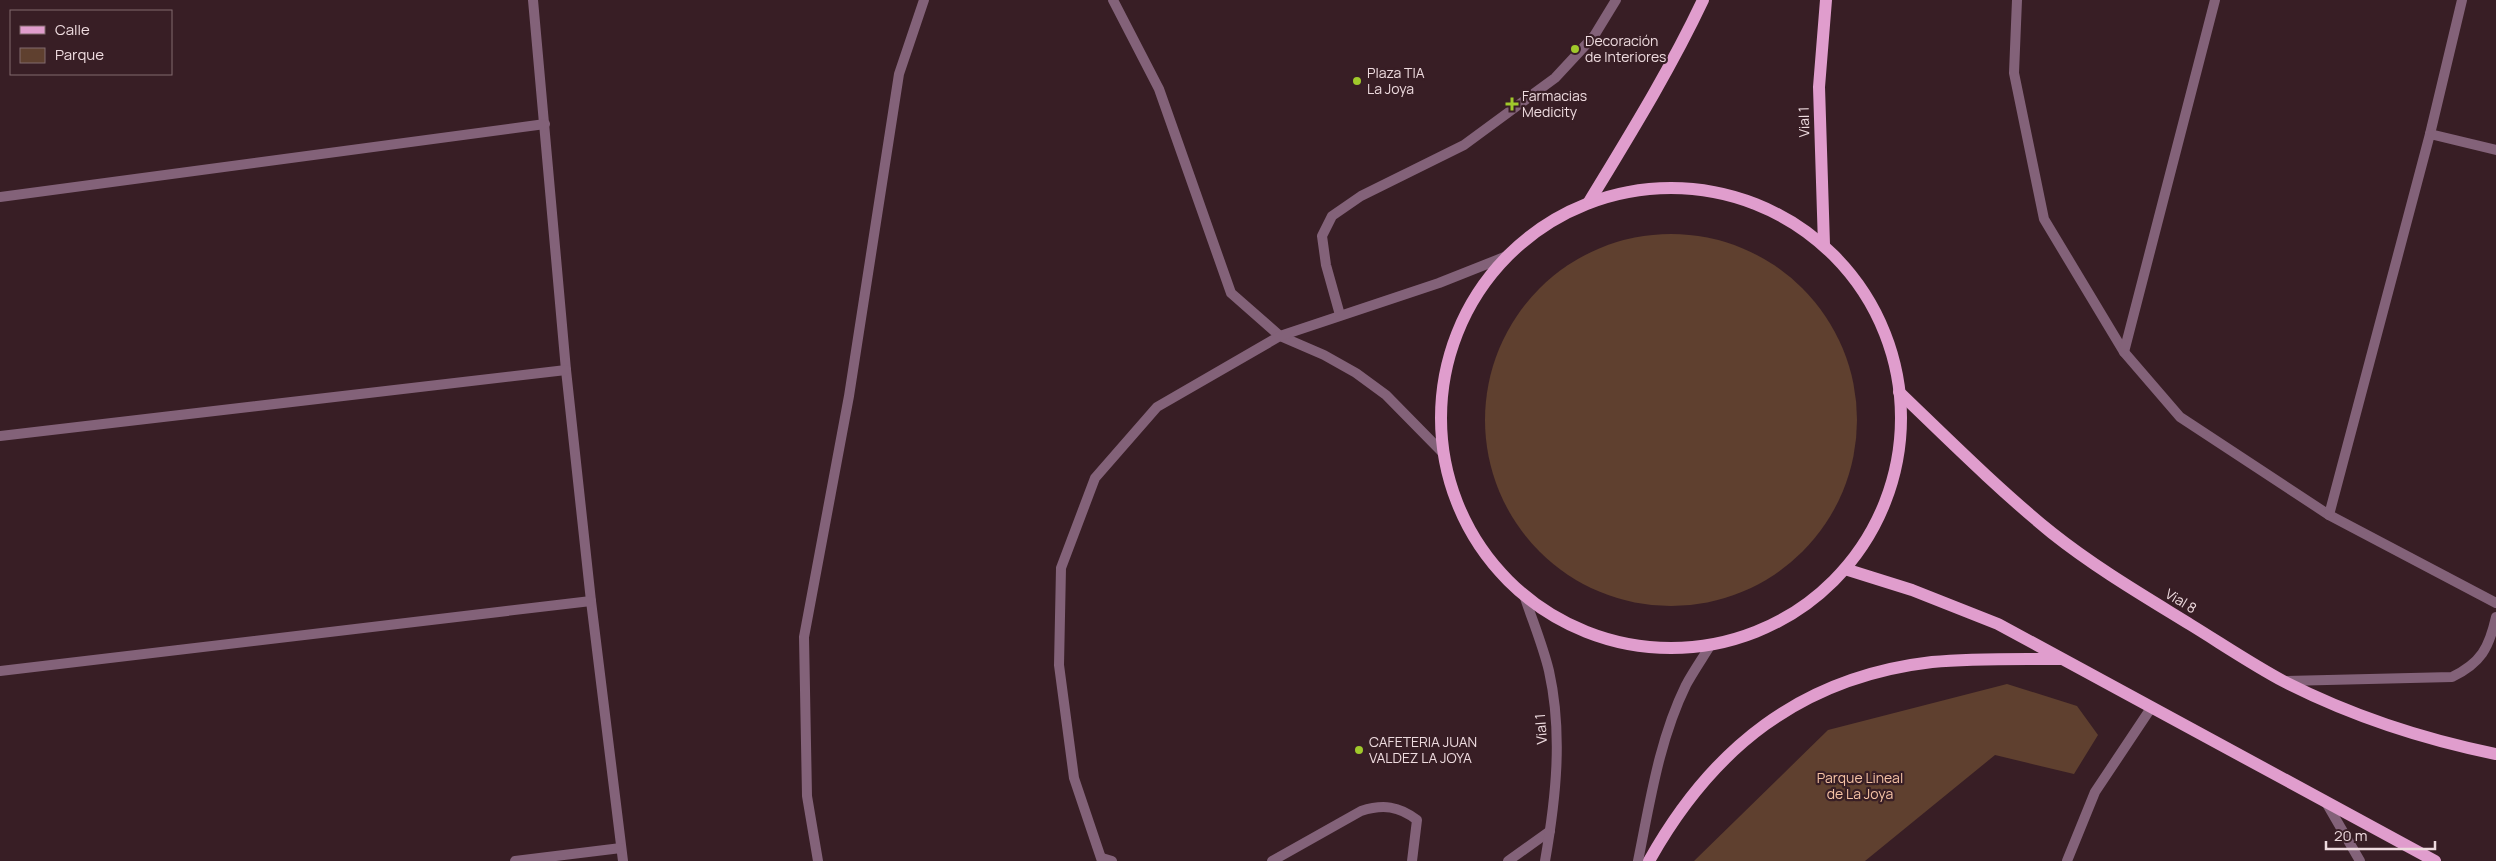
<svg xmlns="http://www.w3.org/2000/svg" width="2496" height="861" font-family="Manrope,sans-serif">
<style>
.green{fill:#5f402f}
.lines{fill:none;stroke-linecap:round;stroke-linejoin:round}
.service{stroke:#836279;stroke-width:10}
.minor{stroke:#836279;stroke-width:10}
.tertiary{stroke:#836279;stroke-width:10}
.primary{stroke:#e09dcd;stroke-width:12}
.poi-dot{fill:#a0c92b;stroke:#381e25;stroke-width:2}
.labels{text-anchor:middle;stroke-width:4.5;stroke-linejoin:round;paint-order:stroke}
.poi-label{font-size:14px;fill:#eedbdf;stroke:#381e25;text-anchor:start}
.street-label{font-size:14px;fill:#eedbdf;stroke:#381e25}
.park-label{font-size:14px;fill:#f7c3a6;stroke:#381e25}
</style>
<rect width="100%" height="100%" fill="#381e25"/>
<g class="green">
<circle cx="1671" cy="420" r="186"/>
<polygon points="2007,684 2077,706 2098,735 2074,774 1995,755 1865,861 1694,861 1828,730"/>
</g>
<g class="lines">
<g class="service">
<polyline points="1340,315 1326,265 1322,236 1332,216 1361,196 1464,145 1555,78 1594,36 1616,0"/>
<polyline points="1102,858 1112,861"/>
<path d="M1272,861L1361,811C1383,804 1399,806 1417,820L1412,861"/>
<polyline points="1508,861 1550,831"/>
<polyline points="2067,861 2095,792 2151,708"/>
</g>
<g class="minor">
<polyline points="533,0 566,370 591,601 623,861"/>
<polyline points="2017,0 2014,73 2044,219 2124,352 2180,417 2329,515 2496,603"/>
<polyline points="2430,134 2462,0"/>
<polyline points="0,197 545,124"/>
<polyline points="2124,352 2215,0"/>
<polyline points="0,436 566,370"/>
<polyline points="2329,515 2430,134 2496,150"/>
<polyline points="0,671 591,601"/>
<path d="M2285,681L2452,677C2481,663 2489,648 2496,617"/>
<polyline points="2327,804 2360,861"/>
<polyline points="515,861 621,848"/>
</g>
<g class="tertiary">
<polyline points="1113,0 1159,89 1231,293 1280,336 1324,355 1356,373 1386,395 1443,453"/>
<path d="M1525,598C1533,622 1543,646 1549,671C1563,734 1556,798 1545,861"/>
<polyline points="818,861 807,796 804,637 849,396 899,74 924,0"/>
<polyline points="1102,861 1074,778 1059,665 1061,568 1095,478 1157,407 1280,336 1439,283 1507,256"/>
<path d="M1638,861C1650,802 1659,740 1686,685C1693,672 1702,659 1710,646"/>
</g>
<g class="primary">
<circle cx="1671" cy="418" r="230"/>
<path d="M1589,202C1629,136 1670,70 1703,0"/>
<polyline points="1824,245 1819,87 1826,0"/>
<path d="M1899,392C1949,440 1998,489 2052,533C2096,568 2144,596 2191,625C2222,644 2253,665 2285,682C2352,716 2422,739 2496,754"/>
<polyline points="1845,569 1912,590 1998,624 2435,861"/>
<path d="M1649,861C1712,748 1801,677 1932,662C1974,658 2018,659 2061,659"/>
</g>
</g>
<g class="poi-dot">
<circle cx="1575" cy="49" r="5"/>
<circle cx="1357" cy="81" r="5"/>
<path d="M1509.5 96.5h5v5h5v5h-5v5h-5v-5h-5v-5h5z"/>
<circle cx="1359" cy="750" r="5"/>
</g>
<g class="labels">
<g class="poi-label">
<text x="1585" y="46">Decoración<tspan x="1585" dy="16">de Interiores</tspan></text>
<text x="1367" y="78">Plaza TIA<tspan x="1367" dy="16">La Joya</tspan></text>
<text x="1522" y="101">Farmacias<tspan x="1522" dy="16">Medicity</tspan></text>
<text x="1369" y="747">CAFETERIA JUAN<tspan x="1369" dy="16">VALDEZ LA JOYA</tspan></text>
</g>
<g class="street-label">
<text transform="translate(1804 122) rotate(-91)" y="5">Vial 1</text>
<text transform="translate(2181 601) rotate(31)" y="5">Vial 8</text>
<text transform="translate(1541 729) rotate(-94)" y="5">Vial 1</text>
</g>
<g class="park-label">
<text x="1860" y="783">Parque Lineal<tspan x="1860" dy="16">de La Joya</tspan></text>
</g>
</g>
<rect x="10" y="10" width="162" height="65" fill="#381e25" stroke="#816a6f"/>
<rect x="20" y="26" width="25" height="8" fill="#e09dcd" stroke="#816a6f"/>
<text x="55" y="35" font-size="15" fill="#eedbdf">Calle</text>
<rect x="20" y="48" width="25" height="15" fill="#5f402f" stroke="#816a6f"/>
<text x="55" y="60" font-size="15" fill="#eedbdf">Parque</text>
<path d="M2326 841v8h109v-8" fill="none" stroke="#eedbdf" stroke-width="2.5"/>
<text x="2334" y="841" font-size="15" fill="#eedbdf" stroke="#381e25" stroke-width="4" paint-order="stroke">20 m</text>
</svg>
